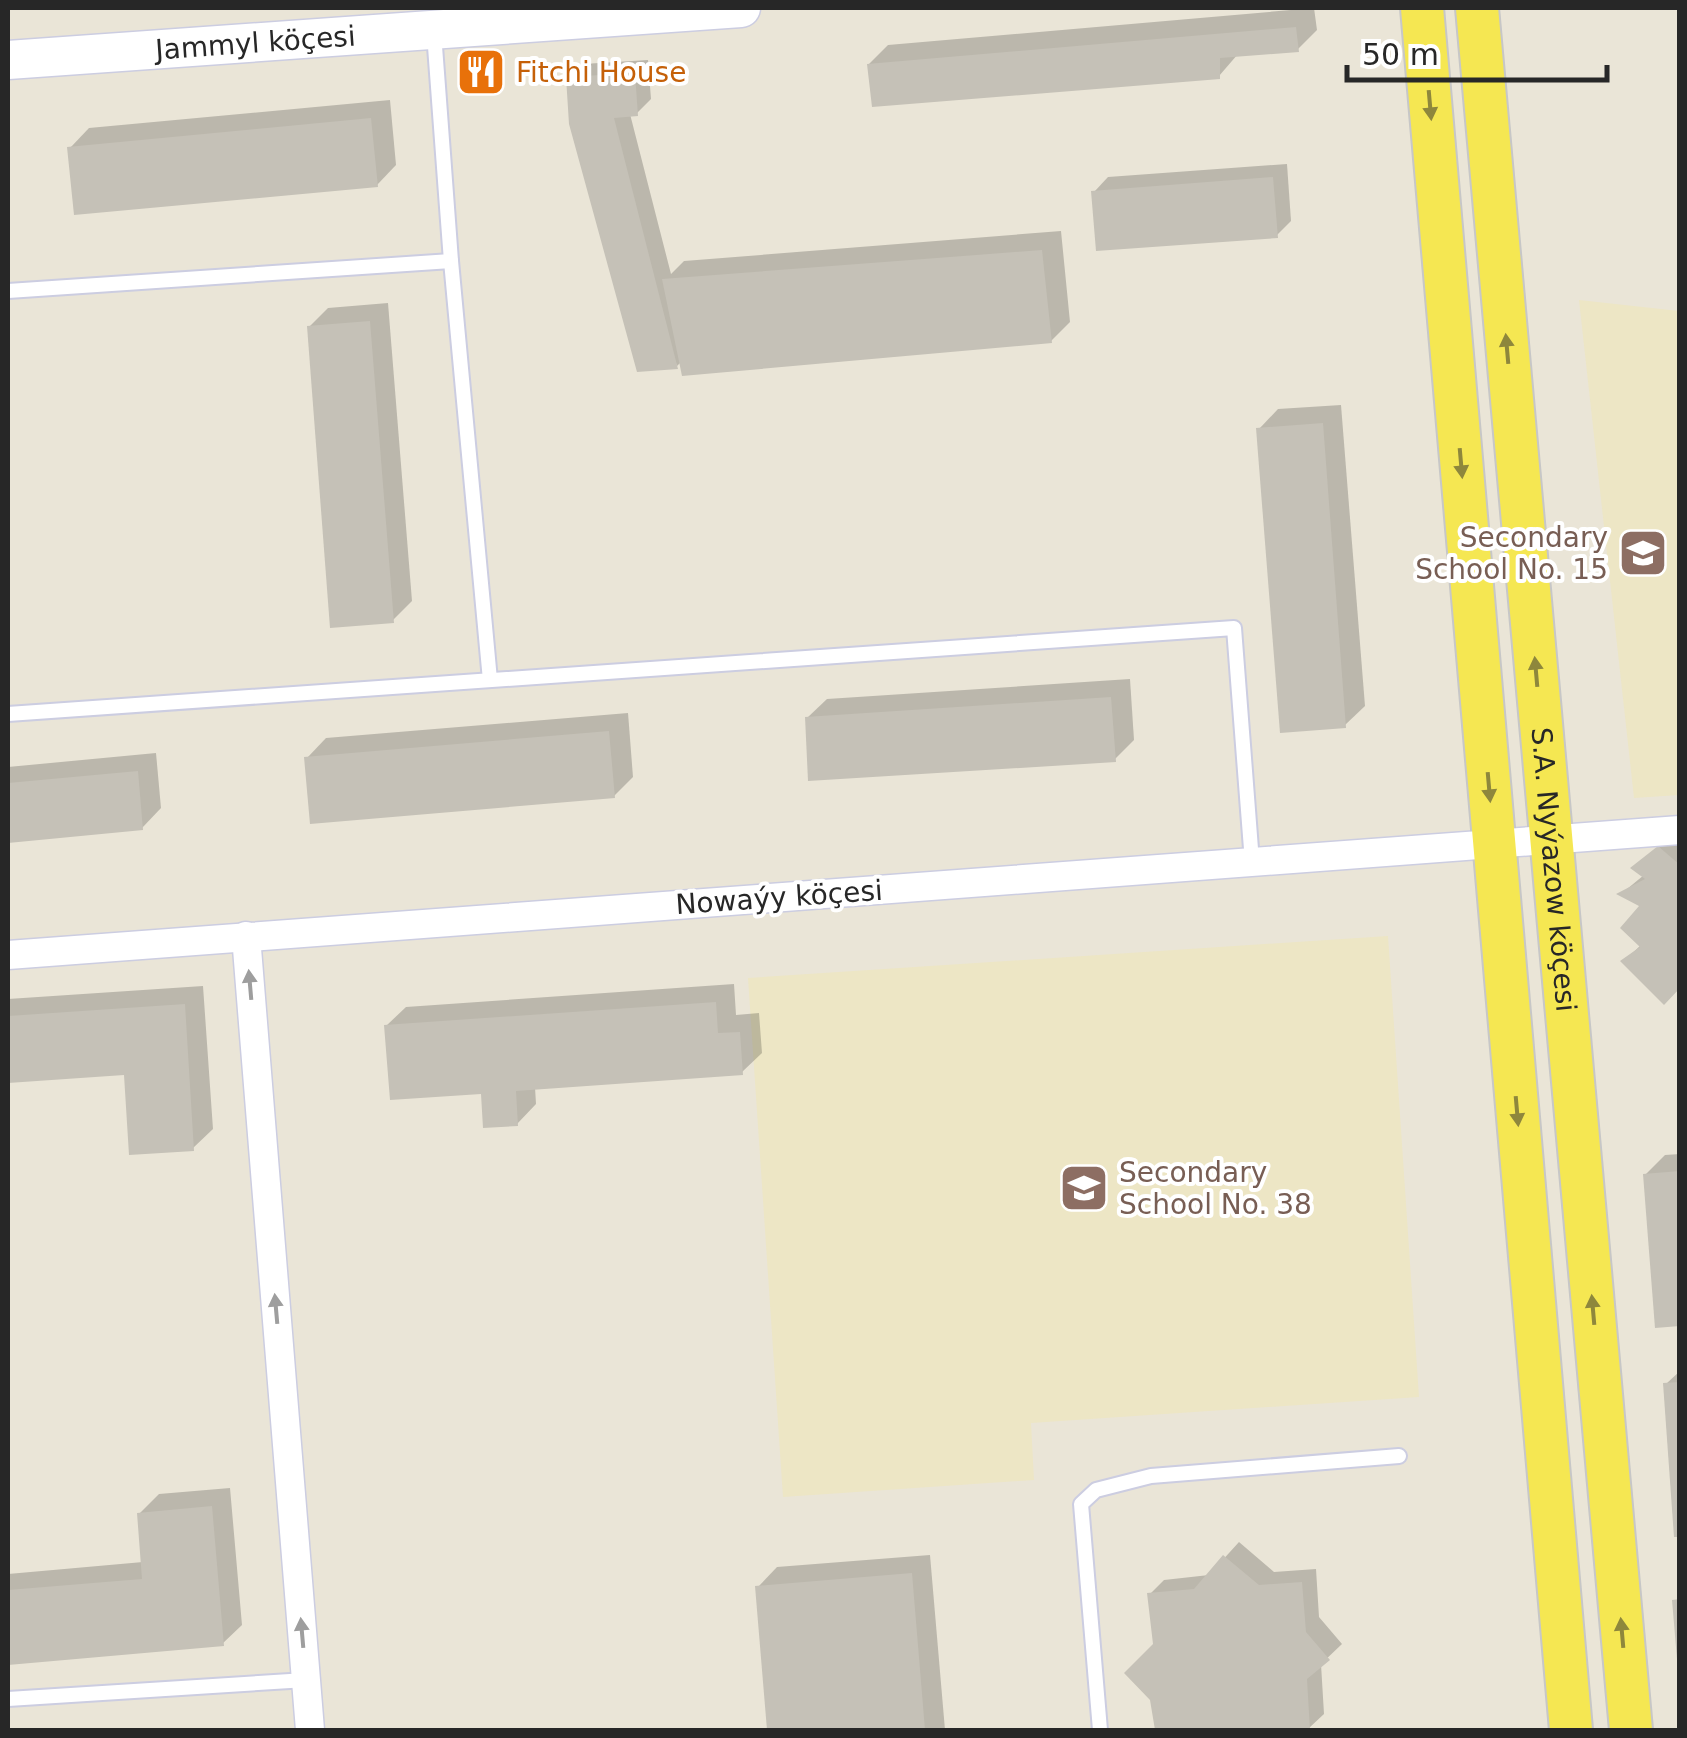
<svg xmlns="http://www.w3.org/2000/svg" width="1687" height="1738" font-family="'DejaVu Sans',sans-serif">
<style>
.education{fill:#ede6c5}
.shadow{fill:#0003}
.building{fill:#c5c1b7}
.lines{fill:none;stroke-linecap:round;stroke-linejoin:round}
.lane-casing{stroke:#cccde1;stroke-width:18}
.street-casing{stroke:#cccde1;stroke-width:31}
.secondary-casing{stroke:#cccde1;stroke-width:41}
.primary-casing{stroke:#c7c7c7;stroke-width:46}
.lane{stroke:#fff;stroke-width:14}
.street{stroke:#fff;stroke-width:28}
.secondary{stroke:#fff;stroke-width:38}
.primary{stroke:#f5e752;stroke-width:42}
.oneway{fill:#8e873c}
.oneway2{fill:#9e9e9e}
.labels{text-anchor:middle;stroke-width:8;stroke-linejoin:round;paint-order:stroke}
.street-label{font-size:28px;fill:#272727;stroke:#fff}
.food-label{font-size:28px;fill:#c56008;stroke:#fff;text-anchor:start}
.education-label{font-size:28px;fill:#785e54;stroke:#fff;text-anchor:end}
</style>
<rect width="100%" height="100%" fill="#eae5d7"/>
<g class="education">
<polygon points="1579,300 1679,311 1679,795 1634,798"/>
<polygon points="1388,936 1419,1397 1031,1423 1034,1480 783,1497 748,978"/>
</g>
<g class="shadow">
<polygon points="1314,8 1317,30 1298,49 1238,54 1219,76 869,64 888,45"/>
<polygon points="648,60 651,99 637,113 630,114 671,274 684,261 1061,231 1070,322 1051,341 681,362 677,366 568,78 583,64"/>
<polygon points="390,100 396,165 377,185 70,148 89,128"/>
<polygon points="1287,164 1291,221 1277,235 1094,192 1108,177"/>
<polygon points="388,303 412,601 393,620 309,327 328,308"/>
<polygon points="1341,405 1365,706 1345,725 1259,429 1278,409"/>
<polygon points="1130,679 1134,740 1115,759 807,718 827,699"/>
<polygon points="628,713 633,777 614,796 307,758 326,738"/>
<polygon points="156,753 161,808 142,828 8,840 8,767"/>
<polygon points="1674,834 1680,839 1680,986 1624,961 1641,945 1643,906 1621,894 1644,875 1633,868"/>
<polygon points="734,984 736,1015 759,1013 762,1053 742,1072 535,1087 536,1104 517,1124 483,1091 386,1026 406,1007"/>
<polygon points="203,986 213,1129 193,1148 126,1073 8,1081 8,999"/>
<polygon points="1680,1154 1680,1323 1645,1175 1665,1155"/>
<polygon points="1680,1371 1680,1535 1666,1384"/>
<polygon points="230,1488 242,1625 222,1644 8,1662 8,1574 143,1562 139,1514 159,1494"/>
<polygon points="1239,1542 1274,1572 1316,1569 1319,1617 1342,1644 1321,1664 1324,1714 1309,1728 1158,1730 1153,1699 1156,1645 1150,1594 1164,1580 1209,1575"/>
<polygon points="930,1555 945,1730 769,1730 758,1587 777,1567"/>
</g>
<g class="building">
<polygon points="1296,27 1299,52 1220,58 1220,79 872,107 867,64"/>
<polygon points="635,73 638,116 614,118 678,369 637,372 569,124 566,77"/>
<polygon points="371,118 378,187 74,215 67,147"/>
<polygon points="1273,177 1278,238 1096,251 1091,191"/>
<polygon points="1042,250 1052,343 682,376 662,279"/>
<polygon points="370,321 394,623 330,628 307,326"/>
<polygon points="1323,423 1346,728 1280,733 1256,428"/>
<polygon points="1111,697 1116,762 808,781 805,717"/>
<polygon points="609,731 615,798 310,824 304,757"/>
<polygon points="138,771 143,830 8,843 8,783"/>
<polygon points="1658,846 1680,865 1680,988 1664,1005 1620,961 1640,947 1620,928 1639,906 1616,894 1645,879 1630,868"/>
<polygon points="716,1002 718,1033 740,1032 743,1075 516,1091 518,1126 483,1128 481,1094 390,1100 384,1025"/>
<polygon points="185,1004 194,1151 129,1155 124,1075 8,1083 8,1016"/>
<polygon points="1680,1171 1680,1326 1655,1328 1643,1174"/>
<polygon points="1680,1382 1680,1537 1674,1537 1663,1383"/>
<polygon points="212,1506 224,1646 8,1665 8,1590 142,1579 137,1513"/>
<polygon points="1223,1555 1259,1585 1302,1582 1306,1632 1330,1660 1307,1679 1310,1730 1155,1730 1150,1700 1124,1673 1153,1644 1147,1593 1194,1589"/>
<polygon points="912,1573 925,1730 767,1730 755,1586"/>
<polygon points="1680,1599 1680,1659 1677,1659 1672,1600"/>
</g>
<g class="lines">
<g class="lane-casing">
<g id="lane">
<polyline points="434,33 451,261 490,680"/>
<polyline points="8,291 451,261"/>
<polyline points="8,714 1234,628 1252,862"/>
<polyline points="8,1699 306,1680"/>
<polyline points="1100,1730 1081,1504 1096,1490 1151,1476 1399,1456"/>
</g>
</g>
<g class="street-casing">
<g id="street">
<polyline points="246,936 310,1730"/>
<polyline points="8,955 1680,830"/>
</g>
</g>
<g class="secondary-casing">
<g id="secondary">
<path id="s1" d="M8,60L741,8"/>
</g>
</g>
<g class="primary-casing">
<g id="primary">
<polyline points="1422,8 1571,1730"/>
<path id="s2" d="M1477,8L1631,1730"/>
</g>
</g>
<use href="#lane" class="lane"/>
<use href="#street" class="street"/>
<use href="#secondary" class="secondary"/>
<use href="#primary" class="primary"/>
</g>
<defs><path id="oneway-solid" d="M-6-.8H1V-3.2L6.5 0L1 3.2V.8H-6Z" transform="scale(2.5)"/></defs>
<g class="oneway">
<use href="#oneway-solid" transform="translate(1430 105) rotate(85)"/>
<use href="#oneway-solid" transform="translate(1507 349) rotate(-95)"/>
<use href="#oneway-solid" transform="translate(1461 463) rotate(85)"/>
<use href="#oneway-solid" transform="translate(1536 672) rotate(-95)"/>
<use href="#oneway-solid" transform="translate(1489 787) rotate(85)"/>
<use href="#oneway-solid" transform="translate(1517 1111) rotate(85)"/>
<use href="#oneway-solid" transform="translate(1593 1310) rotate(-95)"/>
<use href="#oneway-solid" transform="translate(1622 1633) rotate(-95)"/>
</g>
<g class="oneway2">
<use href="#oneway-solid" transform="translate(250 985) rotate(-95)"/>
<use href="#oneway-solid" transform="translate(276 1309) rotate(-95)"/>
<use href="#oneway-solid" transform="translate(302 1633) rotate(-95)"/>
</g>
<defs>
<g id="restaurant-square" transform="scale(2.5)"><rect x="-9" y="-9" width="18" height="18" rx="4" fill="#e8710a" stroke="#fff"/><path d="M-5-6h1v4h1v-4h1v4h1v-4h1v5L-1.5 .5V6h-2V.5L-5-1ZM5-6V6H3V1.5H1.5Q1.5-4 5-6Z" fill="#fff"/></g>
<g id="school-square" transform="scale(2.5)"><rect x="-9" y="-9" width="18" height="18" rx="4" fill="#8d6e63" stroke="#fff"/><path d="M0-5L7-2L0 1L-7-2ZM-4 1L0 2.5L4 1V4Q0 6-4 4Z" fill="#fff"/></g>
</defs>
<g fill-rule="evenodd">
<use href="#restaurant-square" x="481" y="72"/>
<use href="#school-square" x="1643" y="553"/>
<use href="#school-square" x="1084" y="1188"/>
</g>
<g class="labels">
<g class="street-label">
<text dy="10" stroke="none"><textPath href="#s1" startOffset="248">Jammyl köçesi</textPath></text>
<text dy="10" stroke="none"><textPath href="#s2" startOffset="865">S.A. Nyýazow köçesi</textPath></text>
<text transform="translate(779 897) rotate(-4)" y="10">Nowaýy köçesi</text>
</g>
<g class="food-label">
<text x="516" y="82">Fitchi House</text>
</g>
<g class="education-label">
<text x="1608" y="547">Secondary<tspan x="1608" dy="32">School No. 15</tspan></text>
<text x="1119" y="1182" text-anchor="start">Secondary<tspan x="1119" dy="32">School No. 38</tspan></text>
</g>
</g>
<rect width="1687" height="1738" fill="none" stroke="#272727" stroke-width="20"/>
<path d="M1347 65v15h260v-15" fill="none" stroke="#272727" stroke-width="5"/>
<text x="1362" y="65" font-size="30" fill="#272727" stroke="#ffffff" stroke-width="8" paint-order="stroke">50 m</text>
</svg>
